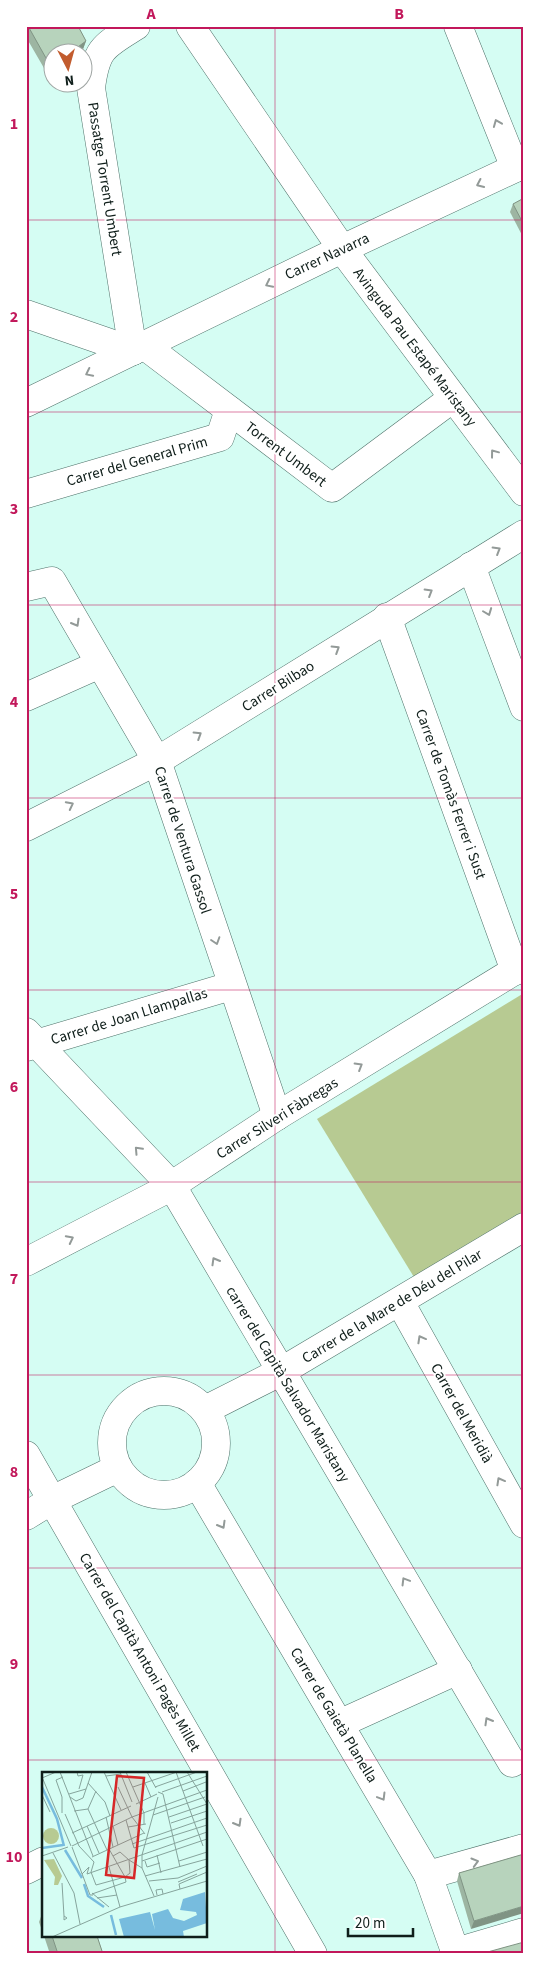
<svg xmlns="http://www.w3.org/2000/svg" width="550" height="1980" font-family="'Source Sans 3',sans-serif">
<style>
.garden{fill:#b7ca92}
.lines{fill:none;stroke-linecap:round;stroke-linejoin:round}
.minor-casing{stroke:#4f726a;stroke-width:29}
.minor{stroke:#fff;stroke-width:28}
.wall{fill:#9db5a2}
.shaded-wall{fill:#809484}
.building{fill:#b7d3bc;stroke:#809484}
.oneway{stroke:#939a98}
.grid{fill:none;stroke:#c2185b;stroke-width:1;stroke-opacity:0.55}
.labels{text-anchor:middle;stroke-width:4;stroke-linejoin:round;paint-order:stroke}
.street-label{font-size:15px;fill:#0f1e1a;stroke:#fff}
.inset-river{fill:none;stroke:#77bcde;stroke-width:2.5}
.inset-road{fill:none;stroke:#86a49c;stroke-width:1}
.view{fill:#d62828;fill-opacity:0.15;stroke:#d62828;stroke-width:2.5}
.inset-edge{fill:none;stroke:#0f1e1a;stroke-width:2.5}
.neatline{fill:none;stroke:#c2185b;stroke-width:2}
.grid-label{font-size:16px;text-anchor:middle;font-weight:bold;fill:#c2185b}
</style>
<rect width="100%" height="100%" fill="#d5fdf3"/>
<polygon class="garden" points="524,993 524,1216 417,1282 317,1119"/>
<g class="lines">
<g class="minor-casing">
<g id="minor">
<polyline points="190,26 342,249 524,492"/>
<polyline points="458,26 515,168"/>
<polyline points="26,314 133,351"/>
<polyline points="145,346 332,488 453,398"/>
<path d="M133,351L91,88C96,48 104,46 136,26"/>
<polyline points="26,403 342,249 524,164"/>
<polyline points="26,494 220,437 229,410"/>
<polyline points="471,566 524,707"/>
<polyline points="26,587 52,581 157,761 277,1116"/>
<polyline points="387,617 515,971"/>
<polyline points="26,697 100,664"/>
<polyline points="26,827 157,761 524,534"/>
<polyline points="26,1032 172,1186 512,1763"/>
<polyline points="26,1047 231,986"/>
<polyline points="26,1262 163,1191 277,1116 524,965"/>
<polyline points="400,1302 524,1524"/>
<circle cx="164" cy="1443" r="52"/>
<polyline points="205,1410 280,1372 524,1227"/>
<polyline points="26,1455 313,1954"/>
<polyline points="197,1483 428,1875 456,1954"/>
<polyline points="26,1516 52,1500 118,1468"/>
<polyline points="339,1724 458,1670"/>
<polyline points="26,1870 44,1861"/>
<polyline points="428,1875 524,1848"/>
<polyline points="456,1952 524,1932"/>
</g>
</g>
<use href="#minor" class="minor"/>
</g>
<g class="wall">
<polygon points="27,26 78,26 86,41 83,49 52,52 52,72 48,75 26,37 26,29"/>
<polygon points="524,198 524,239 510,212 513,204"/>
<polygon points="524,1854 471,1929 457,1881 459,1873"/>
<polygon points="43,1911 44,1911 44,1936 39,1922"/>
<polygon points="44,1936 97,1936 103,1954 50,1954"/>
</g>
<g class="shaded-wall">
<polygon points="86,41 83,49 78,52 71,52"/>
<polygon points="52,66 52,72 48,75 51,67"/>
<polygon points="524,1906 524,1913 471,1929 474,1921"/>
</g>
<g class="building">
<polygon points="28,26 78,26 86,41 71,52 52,52 52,66 51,67"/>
<polygon points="524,198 524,225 513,204"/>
<polygon points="524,1854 524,1906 474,1921 459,1873"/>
<polygon points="52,1936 97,1936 103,1954 58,1954"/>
<polygon points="524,1942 524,1954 484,1953"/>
</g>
<defs><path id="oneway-chevron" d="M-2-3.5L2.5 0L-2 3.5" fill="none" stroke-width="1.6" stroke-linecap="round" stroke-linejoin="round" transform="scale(1.25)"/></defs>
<g class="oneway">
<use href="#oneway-chevron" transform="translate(497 123) rotate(-112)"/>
<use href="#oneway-chevron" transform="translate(480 184) rotate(155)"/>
<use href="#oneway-chevron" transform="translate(269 284) rotate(154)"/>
<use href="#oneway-chevron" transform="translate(89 373) rotate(154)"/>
<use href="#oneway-chevron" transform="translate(494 453) rotate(-127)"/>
<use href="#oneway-chevron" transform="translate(497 550) rotate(-31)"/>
<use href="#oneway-chevron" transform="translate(429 592) rotate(-31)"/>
<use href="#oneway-chevron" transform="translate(488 612) rotate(69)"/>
<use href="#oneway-chevron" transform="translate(76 623) rotate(60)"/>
<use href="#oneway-chevron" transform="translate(336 649) rotate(-32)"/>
<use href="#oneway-chevron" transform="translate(198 735) rotate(-32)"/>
<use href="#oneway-chevron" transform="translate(70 805) rotate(-27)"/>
<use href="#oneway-chevron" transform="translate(216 941) rotate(72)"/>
<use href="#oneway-chevron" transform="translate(359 1066) rotate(-31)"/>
<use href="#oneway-chevron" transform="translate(138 1150) rotate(-133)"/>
<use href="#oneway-chevron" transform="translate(70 1239) rotate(-27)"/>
<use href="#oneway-chevron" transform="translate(215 1261) rotate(-120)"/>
<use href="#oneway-chevron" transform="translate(421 1339) rotate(-119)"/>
<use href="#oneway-chevron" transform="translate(500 1481) rotate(-119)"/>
<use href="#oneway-chevron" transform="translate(222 1525) rotate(60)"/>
<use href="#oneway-chevron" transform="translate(405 1581) rotate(-121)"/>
<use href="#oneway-chevron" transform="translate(488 1721) rotate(-120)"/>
<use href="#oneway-chevron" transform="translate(382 1797) rotate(59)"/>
<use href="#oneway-chevron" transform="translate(238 1823) rotate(60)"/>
<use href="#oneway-chevron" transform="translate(475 1862) rotate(-16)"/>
</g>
<path class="grid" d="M275,26V1954M26,220H524M26,412H524M26,605H524M26,798H524M26,990H524M26,1182H524M26,1375H524M26,1568H524M26,1760H524"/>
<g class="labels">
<g class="street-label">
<text transform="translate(105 179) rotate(81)" y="5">Passatge Torrent Umbert</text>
<text transform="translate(327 256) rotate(-25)" y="5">Carrer Navarra</text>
<text transform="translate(415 347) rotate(53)" y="5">Avinguda Pau Estapé Maristany</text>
<text transform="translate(286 454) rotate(37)" y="5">Torrent Umbert</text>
<text transform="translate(137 461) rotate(-16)" y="5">Carrer del General Prim</text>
<text transform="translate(278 686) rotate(-32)" y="5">Carrer Bilbao</text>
<text transform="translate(451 794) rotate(70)" y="5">Carrer de Tomàs Ferrer i Sust</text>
<text transform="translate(183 840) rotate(72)" y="5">Carrer de Ventura Gassol</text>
<text transform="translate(129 1016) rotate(-17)" y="5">Carrer de Joan Llampallas</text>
<text transform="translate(277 1118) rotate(-32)" y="5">Carrer Silveri Fàbregas</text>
<text transform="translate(392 1306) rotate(-31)" y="5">Carrer de la Mare de Déu del Pilar</text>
<text transform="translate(288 1384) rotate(59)" y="5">carrer del Capità Salvador Maristany</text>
<text transform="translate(462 1413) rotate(61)" y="5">Carrer del Meridià</text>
<text transform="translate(140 1652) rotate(60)" y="5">Carrer del Capità Antoni Pagès Millet</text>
<text transform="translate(334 1715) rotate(59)" y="5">Carrer de Gaietà Planella</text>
</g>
</g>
<g transform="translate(42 1772)">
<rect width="165" height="165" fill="#d5fdf3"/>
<path d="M12,87L20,104L16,113H12L13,105L2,88Z" fill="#b7ca92"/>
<path d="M1 64a8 8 0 1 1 16 0a8 8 0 1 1-16 0Z" fill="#b7ca92"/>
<path d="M163,120L165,151L141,159L142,165H82L77,147L108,140L113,158L110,142L126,137L131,146L142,149L155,143L154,140L138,138L141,127Z" fill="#77bcde"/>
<path class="inset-river" d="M0,15L15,47L22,74M0,76L21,73M23,78L40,106M42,112L46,124L62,135M69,143L74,163"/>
<path class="inset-road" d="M18,0L51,84M35,0L36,4L41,3L37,17M62,0L79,38M78,0L90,30M84,0L102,41V52M105,0L114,16M134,0L161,74M64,4L79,2M0,5L29,74M0,6L14,0M46,11L63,30L68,44M103,11L109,25M76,15L90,45L103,62M91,15L135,0M113,15L155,0M141,19L164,10M116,20L121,22L138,95M120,20L165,4M27,22L44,17M0,23L8,40M28,25L34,29L41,26L50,0M94,32L115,22M46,37L65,78M32,39L46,37L54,19M20,41V25L14,8L21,5M23,42L37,74L52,90L49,100L54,113L83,105M111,43L163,25M64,45L71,75M127,45L165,32L145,0M84,48L92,76L165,53M129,51L165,39M45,54L57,81M71,54L76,73M86,55L104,52M30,61L89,34M90,72L165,46M30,74L90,45L165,18M30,75L48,123H51M67,77L83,105M11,81L32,121L38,152M115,83L119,101M0,84L26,75M71,84L78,80L87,88M50,85L102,61M87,88L100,96L112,124M100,89L165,67M103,89L105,95L118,91M137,89L165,80M67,95L78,135M100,96V83L116,25M40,102L47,95L45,102L165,60M103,104L165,87M83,105L88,101L87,88M107,109L136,106L165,94M136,110L155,102M20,111L22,144L25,146L22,148V144M138,117L137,112L165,100M50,121L67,135M50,122L84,110L83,105M115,123L114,118L120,117L121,122M55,126L75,123M10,165L78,135L165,109"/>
<path class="view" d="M75,4L102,6L92,106L64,103Z"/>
<rect width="165" height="165" class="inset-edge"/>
</g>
<rect width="550" height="1980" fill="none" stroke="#ffffff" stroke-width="55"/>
<g transform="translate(68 68) rotate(174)"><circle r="24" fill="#ffffff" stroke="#9fa5a3"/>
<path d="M0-4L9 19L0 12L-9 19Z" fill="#c25c2e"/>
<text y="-8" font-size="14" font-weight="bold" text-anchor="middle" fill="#0f1e1a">N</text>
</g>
<path d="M348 1928v8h65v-8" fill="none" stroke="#0f1e1a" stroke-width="2.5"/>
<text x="355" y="1928" font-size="15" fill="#0f1e1a" stroke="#ffffff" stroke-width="4" paint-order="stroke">20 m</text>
<rect x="28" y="28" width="494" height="1924" class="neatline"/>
<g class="grid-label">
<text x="151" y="19">A</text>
<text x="399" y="19">B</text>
<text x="14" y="129">1</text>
<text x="14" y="322">2</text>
<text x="14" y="514">3</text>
<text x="14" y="707">4</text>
<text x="14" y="899">5</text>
<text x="14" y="1092">6</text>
<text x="14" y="1284">7</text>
<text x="14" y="1477">8</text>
<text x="14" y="1669">9</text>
<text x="14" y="1862">10</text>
</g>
</svg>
